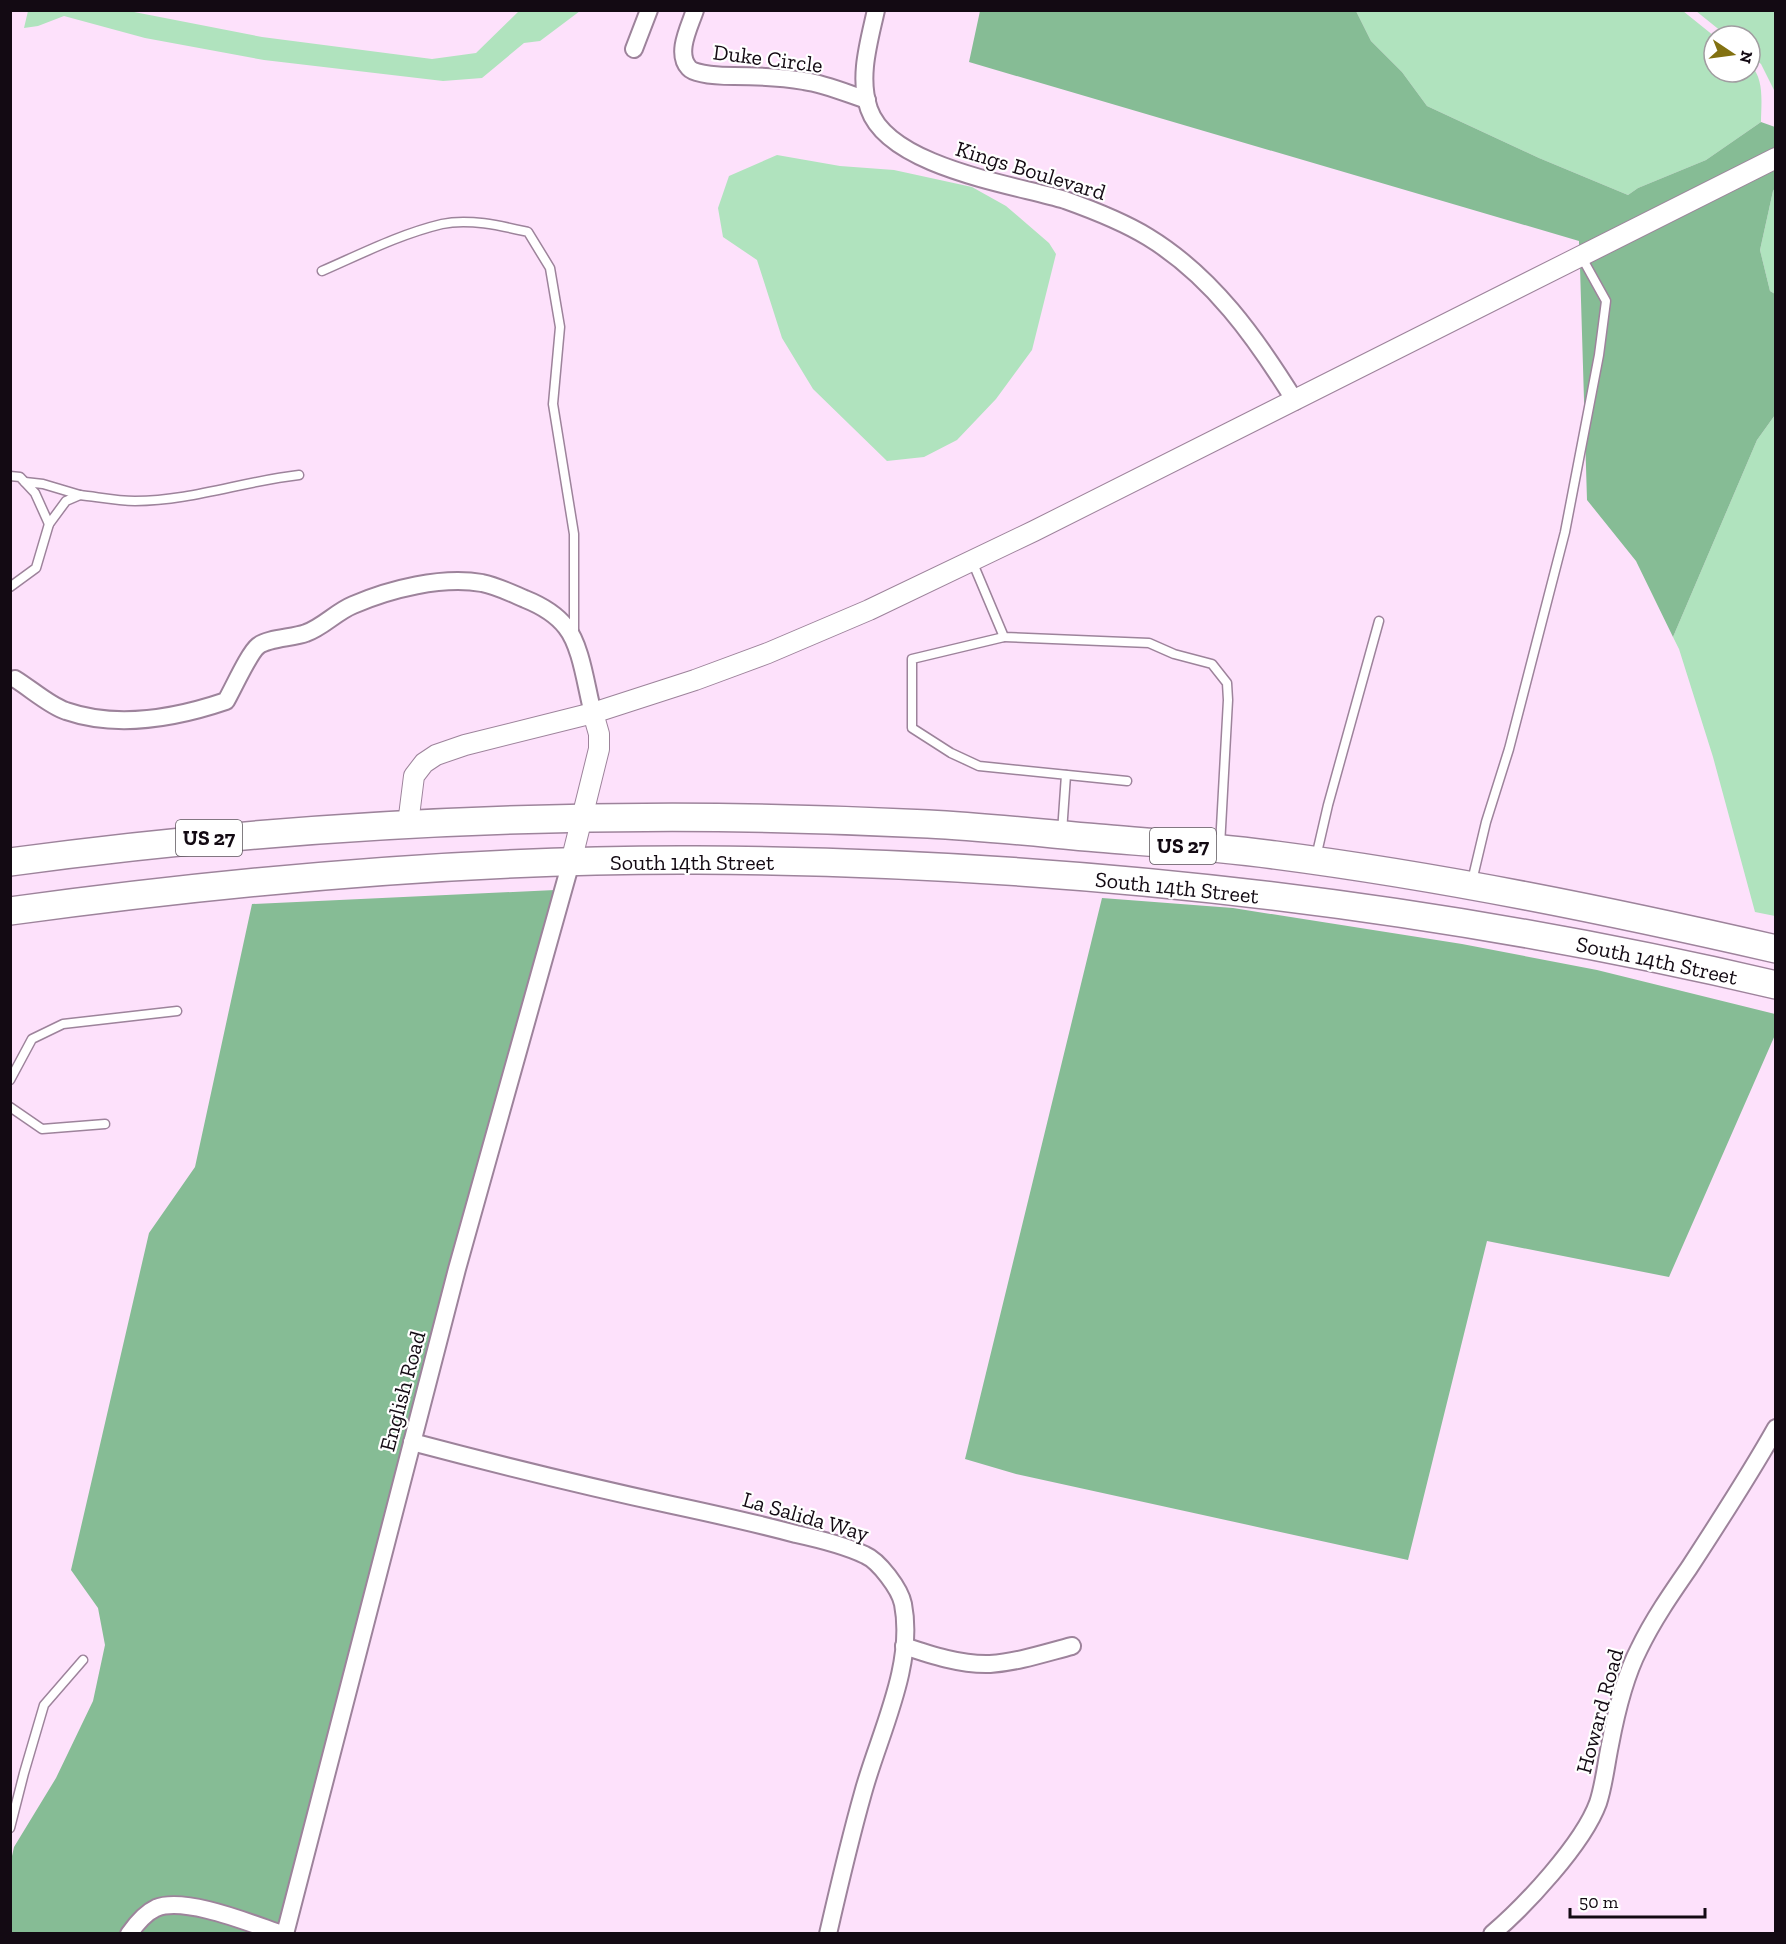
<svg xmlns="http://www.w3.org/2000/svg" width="1786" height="1944" font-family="'Zilla Slab',serif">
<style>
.green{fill:#b0e3be}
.forest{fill:#86bc95}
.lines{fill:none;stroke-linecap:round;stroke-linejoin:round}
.service-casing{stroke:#9d839b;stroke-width:11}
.minor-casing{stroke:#9d839b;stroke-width:20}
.tertiary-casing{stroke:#9d839b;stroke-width:22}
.trunk-casing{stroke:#9d839b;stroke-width:30}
.service{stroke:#fff;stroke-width:8}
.minor{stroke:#fff;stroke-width:16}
.tertiary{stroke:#fff;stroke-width:20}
.trunk{stroke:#fff;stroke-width:27}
.labels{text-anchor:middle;stroke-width:4.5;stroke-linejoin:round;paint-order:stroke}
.shield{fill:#fff;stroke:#5a545a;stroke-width:1.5}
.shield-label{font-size:21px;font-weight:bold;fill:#130a13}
.street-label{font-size:22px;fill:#130a13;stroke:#fff}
</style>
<rect width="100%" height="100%" fill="#fde1fb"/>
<g class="green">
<polygon points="28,11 129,11 262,37 432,59 476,53 519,11 580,11 540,41 524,43 482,78 443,81 264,60 145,38 64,16 38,26 24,28"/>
<path d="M1356,11H1683L1714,36V72H1750V65C1765,78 1761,104 1761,122L1706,160L1638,188L1628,195L1539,158L1427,106L1402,72L1371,41Z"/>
<polygon points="1696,11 1775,11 1775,92 1761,64 1750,55 1750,36 1727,36"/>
<polygon points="777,155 840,166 894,170 972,187 1006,206 1049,243 1056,254 1032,350 996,399 957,440 924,457 887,461 813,389 782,338 757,260 723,237 718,208 729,176"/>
<polygon points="1775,188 1775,294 1770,291 1760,250 1773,191"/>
<polygon points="1775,415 1775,916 1755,912 1713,757 1679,649 1673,637 1757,440"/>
</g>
<g class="forest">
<polygon points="980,11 1356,11 1371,41 1402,72 1427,106 1539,158 1628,195 1638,188 1706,160 1761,122 1775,127 1775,147 1579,246 1579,241 969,62"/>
<polygon points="1775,169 1775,188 1773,191 1760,250 1770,291 1775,294 1775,415 1757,440 1673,637 1636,561 1587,500 1580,267"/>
<polygon points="555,890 287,1933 11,1934 10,1865 14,1847 56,1778 93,1701 105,1645 98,1608 71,1570 149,1233 195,1167 252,904"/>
<polygon points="1102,898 1233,908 1462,944 1597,970 1775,1014 1775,1035 1669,1277 1487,1241 1408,1560 1016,1474 965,1459"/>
</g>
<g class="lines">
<g class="service-casing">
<g id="service">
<path d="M322,271C361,254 400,234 442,224C469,218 502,226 528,232L550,268L560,327L553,404L574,534V633"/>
<polyline points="10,476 20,477 35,493 49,524 36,568 10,587"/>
<polyline points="25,482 43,484 80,495 66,501 49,524"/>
<path d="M80,495C98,497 117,501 135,501C191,501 244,481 299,475"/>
<polyline points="972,561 1004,637 1149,643 1174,654 1212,664 1227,683 1228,700 1220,846"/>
<polyline points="1004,637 912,659 912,728 951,753 979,766 1127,781"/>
<polyline points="1062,832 1066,775"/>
<polyline points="1316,857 1328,805 1379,621"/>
<polyline points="1472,881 1486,822 1509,749 1565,532 1599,355 1606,301 1581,256"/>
<polyline points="10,1080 32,1039 63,1024 177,1011"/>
<polyline points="10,1107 42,1129 105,1124"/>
<polyline points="10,1828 24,1773 44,1705 83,1660"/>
</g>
</g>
<g class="minor-casing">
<g id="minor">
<path d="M695,10C690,26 675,53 689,68C695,75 724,76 734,76C758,76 781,77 804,81C825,84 846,93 867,100"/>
<path d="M876,10C869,42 858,77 869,109C889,167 1012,184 1065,200C1093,210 1122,221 1148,237C1212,276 1256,338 1295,401"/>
<polyline points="634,49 649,10"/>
<path d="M15,679C30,688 50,706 66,711C118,729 176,718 226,701C233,689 249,653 258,646C268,638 293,638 306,633C323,627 336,612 353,605C390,589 442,576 482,583C497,586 511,593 525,599C540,605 555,613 566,627C582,647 586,688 593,713"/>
<path d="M412,1442C499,1465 585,1486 672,1505C714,1514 755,1523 796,1534C819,1539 844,1545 865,1555C879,1561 900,1589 903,1604C915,1666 879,1734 863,1793C850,1839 839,1886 828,1934"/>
<path d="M904,1646C931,1655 961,1665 990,1664C1018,1662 1045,1653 1072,1646"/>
<path d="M129,1934C136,1924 145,1913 156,1908C185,1896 252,1924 282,1934"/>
<polyline points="285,1934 457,1269 571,862"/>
<path d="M1492,1934C1525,1906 1583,1844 1598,1803C1604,1785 1606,1764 1610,1745C1616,1713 1624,1678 1639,1649C1653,1620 1671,1594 1689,1568C1719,1522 1749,1476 1776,1428"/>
</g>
</g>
<g class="tertiary-casing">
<g id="tertiary">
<polyline points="408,824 414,776 424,763 436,755 465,745 593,713 695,680 768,653 869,610 1034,531 1776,158"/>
<polyline points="571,862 599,749 599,734 593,713"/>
</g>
</g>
<g class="trunk-casing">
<g id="trunk">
<path d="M10,862C314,821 622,808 928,824C985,827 1041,833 1098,838C1157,843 1216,847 1275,855C1444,877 1610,911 1776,949"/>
<path d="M10,911C237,880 467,859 696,860C1058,862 1422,902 1776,985"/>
</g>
</g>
<use href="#service" class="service"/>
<use href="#minor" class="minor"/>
<use href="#tertiary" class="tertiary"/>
<use href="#trunk" class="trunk"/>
</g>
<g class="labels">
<g class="shield">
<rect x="176" y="820" width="66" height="36" rx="4.5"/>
<rect x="1150" y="828" width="66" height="36" rx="4.5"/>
</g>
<g class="shield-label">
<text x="209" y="845">US 27</text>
<text x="1183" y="853">US 27</text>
</g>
<g class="street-label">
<text transform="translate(768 58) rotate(7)" y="8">Duke Circle</text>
<text transform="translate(1031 170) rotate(17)" y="8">Kings Boulevard</text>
<text x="692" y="870">South 14th Street</text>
<text transform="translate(1177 887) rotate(6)" y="8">South 14th Street</text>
<text transform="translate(1657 960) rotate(12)" y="8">South 14th Street</text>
<text transform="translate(402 1391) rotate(-75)" y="8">English Road</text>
<text transform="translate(806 1516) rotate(16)" y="8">La Salida Way</text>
<text transform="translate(1599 1711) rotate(-75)" y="8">Howard Road</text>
</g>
</g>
<rect width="1786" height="1944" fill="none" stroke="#130a13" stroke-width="24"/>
<g transform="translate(1732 54) rotate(103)"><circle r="28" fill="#ffffff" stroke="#a19da1" stroke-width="1.5"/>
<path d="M0-4.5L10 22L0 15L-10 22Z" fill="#827111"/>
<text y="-9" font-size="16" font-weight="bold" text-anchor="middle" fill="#130a13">N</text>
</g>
<path d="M1570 1908v9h135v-9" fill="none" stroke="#130a13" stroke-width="3"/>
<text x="1579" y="1908" font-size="18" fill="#130a13" stroke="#ffffff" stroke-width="4.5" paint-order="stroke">50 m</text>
</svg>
